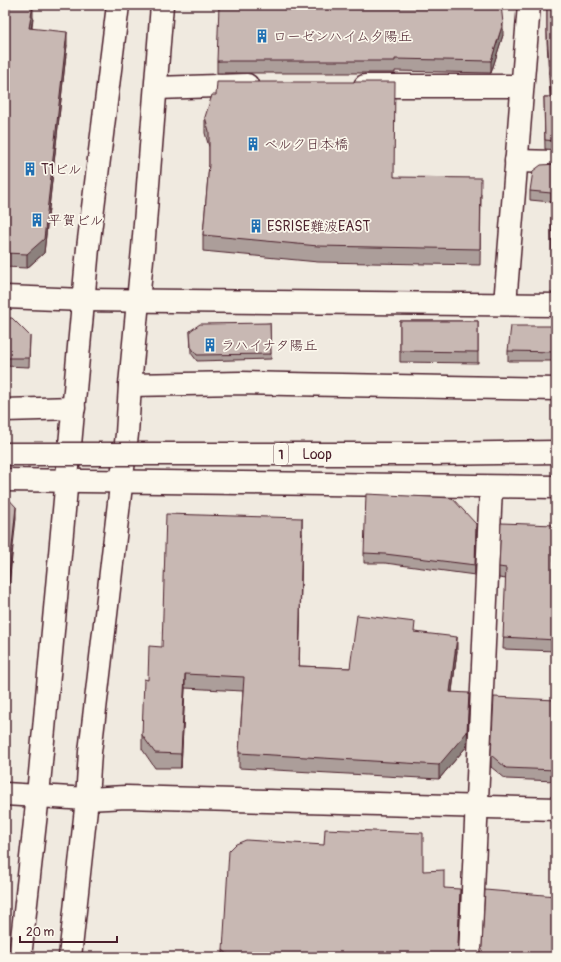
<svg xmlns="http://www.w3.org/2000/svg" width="561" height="962" font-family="Pangolin,'Klee One',sans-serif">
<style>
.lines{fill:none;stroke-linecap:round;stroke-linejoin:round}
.minor-casing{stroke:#4a1f2b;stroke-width:25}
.tertiary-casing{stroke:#4a1f2b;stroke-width:25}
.motorway-casing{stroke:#4a1f2b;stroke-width:25}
.minor{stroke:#fbf7ec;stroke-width:22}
.tertiary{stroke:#fbf7ec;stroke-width:22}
.motorway{stroke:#fbf7ec;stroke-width:22}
.motorway-bridge-casing{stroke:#4a1f2b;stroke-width:25;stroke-linecap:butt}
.motorway-bridge{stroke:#fbf7ec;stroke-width:22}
.wall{fill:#ac9e9a;stroke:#4a1f2b}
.shaded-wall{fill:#8c817d;stroke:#4a1f2b}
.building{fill:#c8b8b3;stroke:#4a1f2b}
.labels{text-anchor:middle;stroke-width:3.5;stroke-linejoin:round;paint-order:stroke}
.shield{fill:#fbf7ec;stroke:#7f6065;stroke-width:1}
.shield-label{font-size:13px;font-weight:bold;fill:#4a1f2b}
.poi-label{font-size:14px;fill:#4a1f2b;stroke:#fbf7ec;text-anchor:start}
.street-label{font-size:14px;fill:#4a1f2b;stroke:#fbf7ec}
</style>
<rect width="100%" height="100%" fill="#f0eae0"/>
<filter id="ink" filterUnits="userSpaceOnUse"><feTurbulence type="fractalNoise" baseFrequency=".025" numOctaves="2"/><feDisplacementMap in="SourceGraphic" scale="8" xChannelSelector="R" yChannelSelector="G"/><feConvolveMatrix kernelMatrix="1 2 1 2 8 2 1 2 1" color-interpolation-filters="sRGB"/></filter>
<g filter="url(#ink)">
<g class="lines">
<g class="minor-casing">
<g id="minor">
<polyline points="365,86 522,86"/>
<polyline points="157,88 247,85"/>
<polyline points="516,161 556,162"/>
<polyline points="5,297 84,300"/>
<polyline points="505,304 529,5"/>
<polyline points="5,480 556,487"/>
<polyline points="5,794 87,799 126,797 556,809"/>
<polyline points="470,957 491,487"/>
</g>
</g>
<g class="tertiary-casing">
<g id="tertiary">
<polyline points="84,300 556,305"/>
<polyline points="20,957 38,795 88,248 118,5"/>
<polyline points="70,957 87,799 90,752 127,434 130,385 143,249 162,5"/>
</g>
</g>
<g class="motorway-casing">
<g id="motorway">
<polyline points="130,385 241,383 556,389"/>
<polyline points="5,410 74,408"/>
</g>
</g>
<use href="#minor" class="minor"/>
<use href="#tertiary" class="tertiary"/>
<use href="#motorway" class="motorway"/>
<g class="motorway-bridge-casing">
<polyline id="motorway-bridge" points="5,454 431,454 556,452"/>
</g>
<use href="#motorway-bridge" class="motorway-bridge"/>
</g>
<g class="wall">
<polygon points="5,5 33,17 32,28 67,45 44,253 27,268 5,267"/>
<polygon points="547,5 556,5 556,150 545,149 544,97 550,97 547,41"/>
<polygon points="503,35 491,73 395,71 395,73 217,73 217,61"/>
<polygon points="205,117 394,177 481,194 480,265 318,262 203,251 203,235 209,165 209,147 205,133"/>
<polygon points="556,164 556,277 552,277 551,202 530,200 530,191"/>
<polygon points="5,318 30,336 29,367 5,366"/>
<polygon points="400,321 478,321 478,363 400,362"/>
<polygon points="270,323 271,359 197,361 191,353 190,331"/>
<polygon points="556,326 556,361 508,361 508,351"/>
<polygon points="302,533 299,666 350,668 415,632 457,651 452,692 469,707 467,746 439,779 239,768 239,753 243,691 185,688 181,768 155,768 142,749 142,735 148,680 162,647"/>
<polygon points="476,533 475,575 385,563 364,563 364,553"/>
<polygon points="555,537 554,561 556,561 556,651 503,649 506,579 499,578 499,567"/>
<polygon points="556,700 556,781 506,779 491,767 491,755"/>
<polygon points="444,888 460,900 458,947 459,951 463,956 466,957 223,957 223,950"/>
</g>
<g class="shaded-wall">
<polygon points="33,5 33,17 29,42 29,28"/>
<polygon points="503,23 503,35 491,73 491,61"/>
<polygon points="67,32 67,45 44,253 27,268 27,254"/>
<polygon points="16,507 16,518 5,624 5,614"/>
<polygon points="302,518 302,533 299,680 299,666"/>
<polygon points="476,524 476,533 475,575 475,565"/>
<polygon points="457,637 457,651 450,706 450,692"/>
<polygon points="185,674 185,688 181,768 181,754"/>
<polygon points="469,693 467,746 439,779 439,765"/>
<polygon points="460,889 460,900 458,957 458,946"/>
</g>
<g class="building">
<polygon points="5,5 33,5 29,28 67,32 44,239 27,254 5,253"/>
<polygon points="219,5 501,5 503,23 491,61 395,59 395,61 217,61"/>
<polygon points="547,5 556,5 556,141 545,140 544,97 551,97 547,32"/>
<polygon points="217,82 395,82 394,177 481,178 480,249 318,246 203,235 209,164 209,131 205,117 212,95 216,95"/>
<polygon points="556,164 556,268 552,267 551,193 530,191 533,171 541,165"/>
<polygon points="5,318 12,318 30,336 29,358 5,358"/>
<polygon points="400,321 478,321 478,352 400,351"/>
<polygon points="270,323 271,354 197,355 191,347 190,331 200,324"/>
<polygon points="511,326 556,326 556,352 508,351"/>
<polygon points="366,494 452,498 476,524 475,565 385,554 364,553"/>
<polygon points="5,495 16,507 5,614"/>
<polygon points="166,514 302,518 299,666 350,668 357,615 415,622 414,632 457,637 450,692 469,693 467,732 439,765 239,753 244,677 185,674 181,754 155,753 142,735 144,679 148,680 149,646 162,647"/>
<polygon points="501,523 555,525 554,561 556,561 556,640 503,637 506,568 499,567"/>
<polygon points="494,697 556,700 556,770 506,768 491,755"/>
<polygon points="325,829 423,833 423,871 444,870 444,888 460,889 458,946 459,951 463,956 466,957 229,957 229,955 223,950 229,851 236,844 246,840 324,845"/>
<polygon points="485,890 556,896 556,957 475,957 476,957 480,953 482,947"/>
</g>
</g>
<defs>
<g id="building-bare" transform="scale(1.08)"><path d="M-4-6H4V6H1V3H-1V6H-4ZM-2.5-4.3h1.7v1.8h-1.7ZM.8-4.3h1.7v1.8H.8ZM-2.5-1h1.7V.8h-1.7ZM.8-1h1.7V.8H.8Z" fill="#1f6fb2" stroke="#fbf7ec" stroke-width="2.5" paint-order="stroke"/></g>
</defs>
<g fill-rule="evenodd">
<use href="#building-bare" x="262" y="36"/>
<use href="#building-bare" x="253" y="144"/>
<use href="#building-bare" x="30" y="169"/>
<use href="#building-bare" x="37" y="220"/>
<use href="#building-bare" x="256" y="226"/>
<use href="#building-bare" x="210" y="345"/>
</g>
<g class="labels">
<rect class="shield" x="274" y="443" width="14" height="22" rx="3"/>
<g class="shield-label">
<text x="281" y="459">1</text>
</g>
<g class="poi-label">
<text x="273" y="41">ローゼンハイム夕陽丘</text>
<text x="264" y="149">ベルク日本橋</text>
<text x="41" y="174">T1ビル</text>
<text x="48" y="225">平賀ビル</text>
<text x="267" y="231">ESRISE難波EAST</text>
<text x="221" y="350">ラハイナタ陽丘</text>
</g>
<g class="street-label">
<text x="317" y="459">Loop</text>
</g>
</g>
<rect width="561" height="962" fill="none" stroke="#fbf7ec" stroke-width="20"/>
<rect x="10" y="10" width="541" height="942" fill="none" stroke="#4a1f2b" stroke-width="1.5" filter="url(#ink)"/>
<path d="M20 936v6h97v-6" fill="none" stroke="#4a1f2b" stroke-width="2"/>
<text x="26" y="936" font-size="12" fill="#4a1f2b" stroke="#fbf7ec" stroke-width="3" paint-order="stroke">20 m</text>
</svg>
